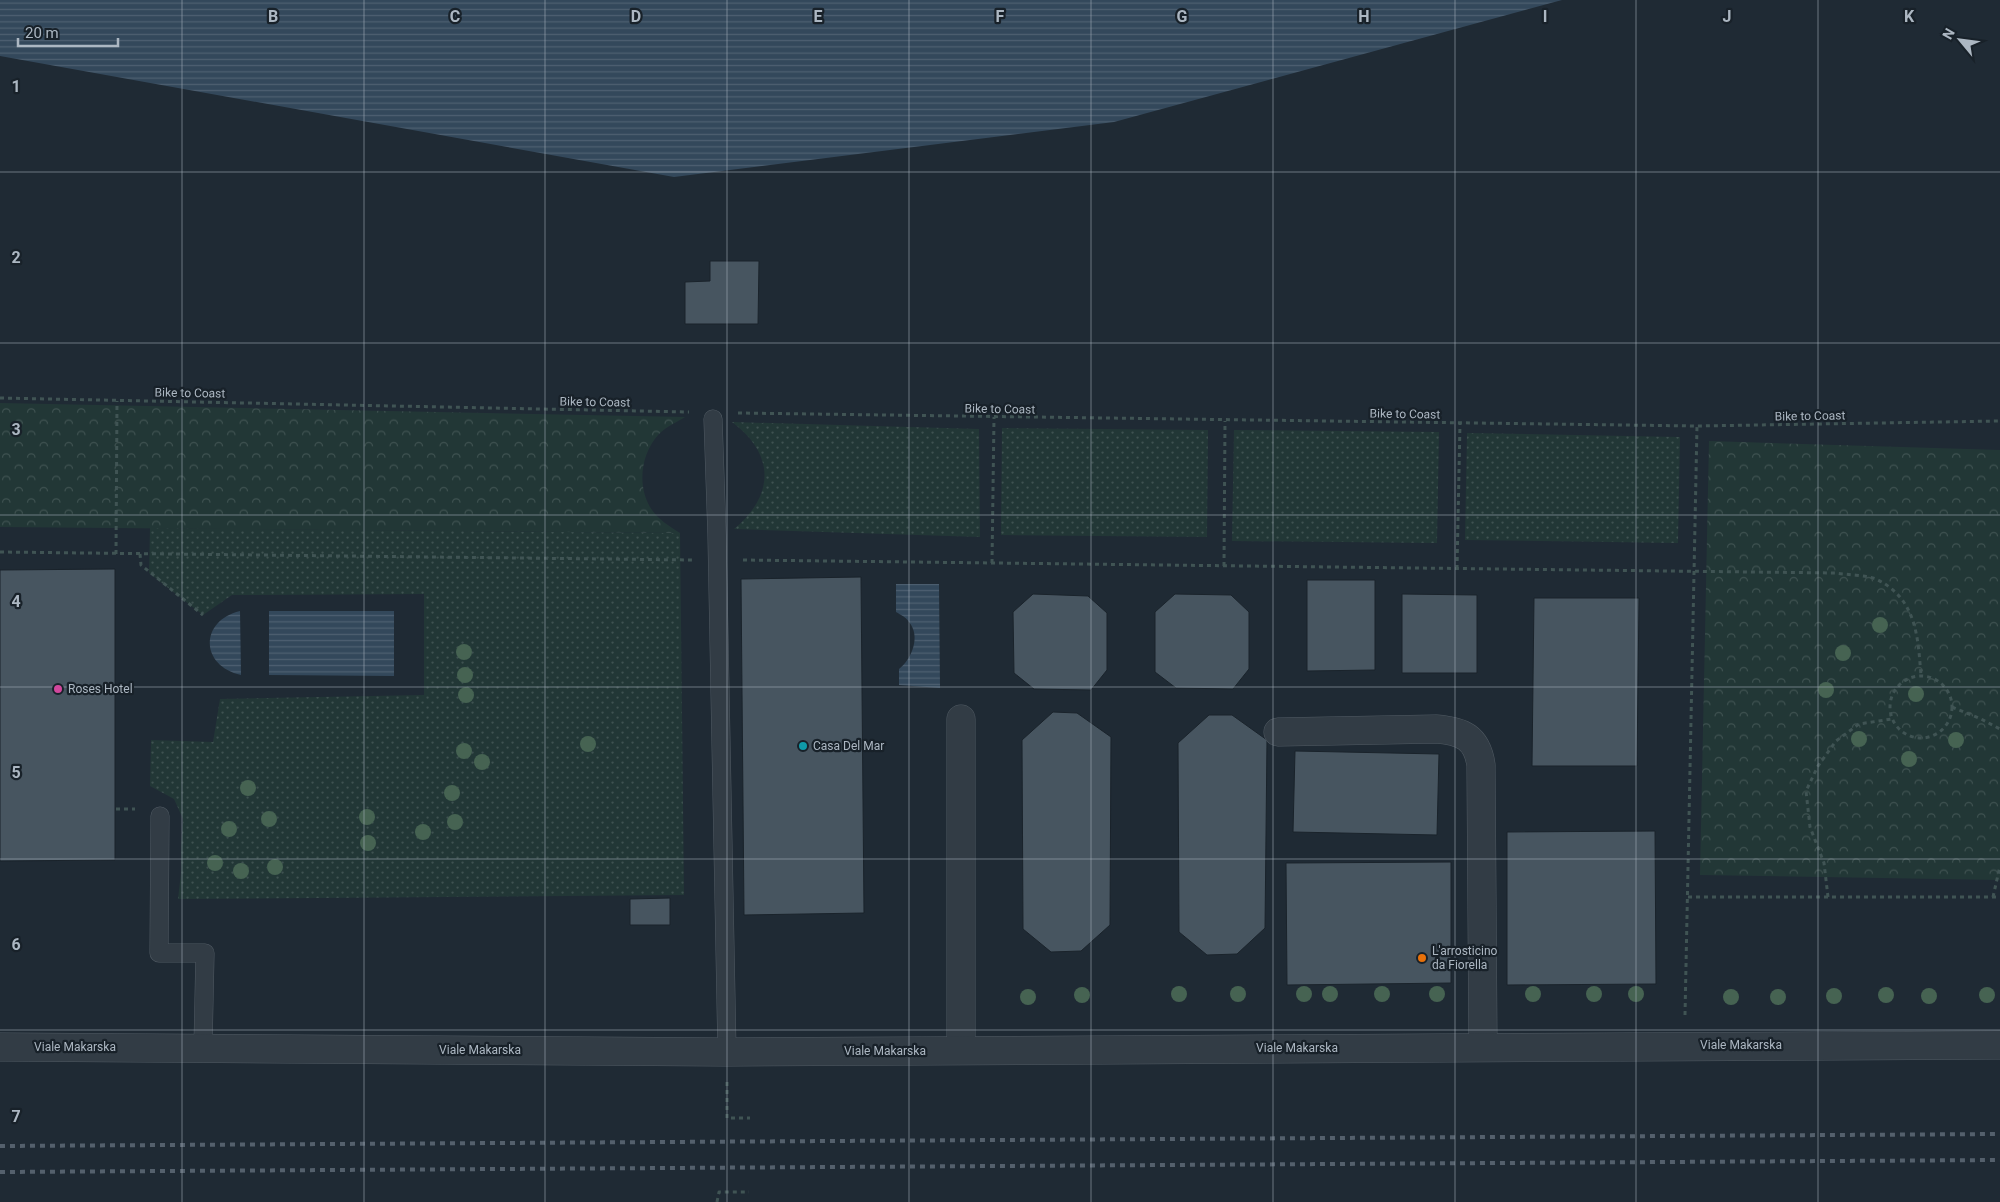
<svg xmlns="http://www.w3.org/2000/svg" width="2000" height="1202" font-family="Roboto,sans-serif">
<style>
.grass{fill:url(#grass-dots)}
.forest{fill:url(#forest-crowns)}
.water{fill:url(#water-rules)}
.building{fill:#475560;stroke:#1a232b}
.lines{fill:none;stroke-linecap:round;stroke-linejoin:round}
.lane-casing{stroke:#505a63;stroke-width:19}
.street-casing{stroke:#505a63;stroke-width:29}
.path{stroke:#405454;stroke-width:3;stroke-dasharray:4 4;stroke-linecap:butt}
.lane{stroke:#323c45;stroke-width:18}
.street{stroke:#323c45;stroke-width:28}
.rail{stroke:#54606c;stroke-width:4;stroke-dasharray:5 5;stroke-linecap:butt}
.tree{fill:#466352}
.grid{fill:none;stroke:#acb7c2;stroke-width:1;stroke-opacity:0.55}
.hotel-dot{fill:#d1479c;stroke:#182129;stroke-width:2}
.culture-dot{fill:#0f9aa8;stroke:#182129;stroke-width:2}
.food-dot{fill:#e8710a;stroke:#182129;stroke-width:2}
.labels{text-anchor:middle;stroke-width:4.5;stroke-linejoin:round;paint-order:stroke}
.street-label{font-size:12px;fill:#acb7c2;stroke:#182129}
.poi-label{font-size:12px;fill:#acb7c2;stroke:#182129;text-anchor:start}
.grid-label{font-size:16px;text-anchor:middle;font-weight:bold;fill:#acb7c2;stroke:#182129;stroke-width:4.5;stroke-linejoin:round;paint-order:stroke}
</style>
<defs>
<pattern id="grass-dots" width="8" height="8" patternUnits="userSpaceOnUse" patternTransform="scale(1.25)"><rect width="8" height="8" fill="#223736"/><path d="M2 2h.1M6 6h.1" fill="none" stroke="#3f5251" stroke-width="1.8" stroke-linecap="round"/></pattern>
<pattern id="forest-crowns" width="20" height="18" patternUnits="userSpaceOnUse" patternTransform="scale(1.25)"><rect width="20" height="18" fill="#223736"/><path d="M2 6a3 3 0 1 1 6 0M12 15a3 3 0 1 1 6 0" fill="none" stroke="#3f5251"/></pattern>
<pattern id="water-rules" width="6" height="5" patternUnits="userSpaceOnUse" patternTransform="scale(1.25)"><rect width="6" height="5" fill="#33485b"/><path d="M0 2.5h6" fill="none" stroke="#4e6071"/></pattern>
</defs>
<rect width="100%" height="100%" fill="#1f2a34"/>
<g class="grass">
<path d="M732,422L979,429L980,537L734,529C775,495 775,454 732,422Z"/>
<polygon points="1002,428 1208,430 1207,537 1001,535"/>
<polygon points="1234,430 1439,432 1437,543 1232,541"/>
<polygon points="1467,433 1680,437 1678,543 1465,540"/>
<polygon points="150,528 680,533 684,895 178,899 181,873 181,848 183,819 174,799 150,786 151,740 213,742 220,699 424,695 424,594 232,595 203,615 149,573"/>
</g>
<g class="forest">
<path d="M0,403L685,417C677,422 666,427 659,434C641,453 637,485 650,507C657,519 669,526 680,533L0,527Z"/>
<polygon points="1709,441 2000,450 2000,880 1700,875"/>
</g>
<g class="water">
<polygon points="0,0 1562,0 1114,122 674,177 0,56"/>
<path d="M896,584H939L940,688L899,685V669C912,659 921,636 909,622C906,617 901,615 896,612Z"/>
<path d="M240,611L241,675C200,666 199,621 240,611Z"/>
<polygon points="269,611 394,611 394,676 269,675"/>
</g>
<g class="building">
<polygon points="710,261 759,261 758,324 685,324 685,282 710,281"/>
<polygon points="115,569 115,860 0,861 0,570"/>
<polygon points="861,577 864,913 744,915 741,579"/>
<polygon points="1307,580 1375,580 1375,670 1307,671"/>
<polygon points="1033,594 1088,596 1107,613 1107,670 1091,690 1034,689 1014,673 1013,612"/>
<polygon points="1175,594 1231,595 1249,612 1249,669 1233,689 1176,688 1155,672 1155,612"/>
<polygon points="1402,594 1477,595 1477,673 1402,673"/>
<polygon points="1534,598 1639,598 1637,766 1532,766"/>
<polygon points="1053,712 1077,713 1111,737 1110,925 1081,951 1051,952 1023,929 1022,740"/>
<polygon points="1209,715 1232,715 1267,740 1265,928 1237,954 1207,955 1179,932 1178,743"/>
<polygon points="1295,751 1439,754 1437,835 1293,832"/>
<polygon points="1655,831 1656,984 1507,985 1507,832"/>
<polygon points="1451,862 1451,983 1287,985 1286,863"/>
<polygon points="670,898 670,925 630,925 630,899"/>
</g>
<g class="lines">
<g class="lane-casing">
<g id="lane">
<polyline points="713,419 717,536 727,1052"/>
<polyline points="160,816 159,953 205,953 203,1047"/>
</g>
</g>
<g class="street-casing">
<g id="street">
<polyline points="961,719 961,1050"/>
<path d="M1278,732L1436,729C1462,731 1477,737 1481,765L1483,1047"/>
<polyline points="0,1047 727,1052 2000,1045"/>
</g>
</g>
<g class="path">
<polyline points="0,398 689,412"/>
<polyline points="738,413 1697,426 2000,421"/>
<polyline points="0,552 692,560"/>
<polyline points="116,554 117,401"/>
<polyline points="140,554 141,565 203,615"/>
<path d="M743,560L1836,573C1847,575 1869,575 1878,580C1917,600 1918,638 1921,676"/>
<polyline points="992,563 994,417"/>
<polyline points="1224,566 1225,421"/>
<polyline points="1457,569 1460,423"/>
<circle cx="1921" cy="707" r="31"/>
<polyline points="1952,707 1981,719 2000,729"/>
<polyline points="116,809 135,809"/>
<polyline points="1688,897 2000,897"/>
<polyline points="1828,897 1824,863 1810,827 1806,791 1818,766 1836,741 1859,724 1892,719"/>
<polyline points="1993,897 2000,866"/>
<polyline points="1685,1015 1697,426"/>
<polyline points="727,1082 727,1118 750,1118"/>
<polyline points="717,1202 719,1192 749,1192"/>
</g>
<use href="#lane" class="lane"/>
<use href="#street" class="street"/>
<g class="rail">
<polyline points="0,1146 2000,1134"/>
<polyline points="0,1172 2000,1160"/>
</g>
</g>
<g class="tree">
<circle cx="1880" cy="625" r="8"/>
<circle cx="464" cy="652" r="8"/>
<circle cx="1843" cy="653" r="8"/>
<circle cx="465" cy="675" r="8"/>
<circle cx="1826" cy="690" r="8"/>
<circle cx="1916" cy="694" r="8"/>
<circle cx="466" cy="695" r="8"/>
<circle cx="1859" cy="739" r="8"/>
<circle cx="1956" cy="740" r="8"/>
<circle cx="588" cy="744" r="8"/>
<circle cx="464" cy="751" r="8"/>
<circle cx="1909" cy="759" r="8"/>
<circle cx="482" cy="762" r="8"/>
<circle cx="248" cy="788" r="8"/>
<circle cx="452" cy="793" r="8"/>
<circle cx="367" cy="817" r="8"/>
<circle cx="269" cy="819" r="8"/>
<circle cx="455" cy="822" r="8"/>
<circle cx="229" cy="829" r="8"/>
<circle cx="423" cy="832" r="8"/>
<circle cx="368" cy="843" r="8"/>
<circle cx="215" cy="863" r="8"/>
<circle cx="275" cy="867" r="8"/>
<circle cx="241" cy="871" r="8"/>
<circle cx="1179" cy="994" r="8"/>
<circle cx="1238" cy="994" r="8"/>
<circle cx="1304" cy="994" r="8"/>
<circle cx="1330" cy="994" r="8"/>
<circle cx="1382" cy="994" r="8"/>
<circle cx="1437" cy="994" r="8"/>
<circle cx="1533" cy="994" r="8"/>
<circle cx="1594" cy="994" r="8"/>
<circle cx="1636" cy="994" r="8"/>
<circle cx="1082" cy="995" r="8"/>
<circle cx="1886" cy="995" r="8"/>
<circle cx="1987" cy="995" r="8"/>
<circle cx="1834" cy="996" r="8"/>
<circle cx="1929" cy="996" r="8"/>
<circle cx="1028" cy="997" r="8"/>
<circle cx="1731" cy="997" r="8"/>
<circle cx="1778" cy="997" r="8"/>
</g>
<path class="grid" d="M182,0V1202M364,0V1202M545,0V1202M727,0V1202M909,0V1202M1091,0V1202M1273,0V1202M1455,0V1202M1636,0V1202M1818,0V1202M0,172H2000M0,343H2000M0,515H2000M0,687H2000M0,859H2000M0,1030H2000"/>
<circle class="hotel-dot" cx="58" cy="689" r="5"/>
<circle class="culture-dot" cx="803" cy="746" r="5"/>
<circle class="food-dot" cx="1422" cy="958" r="5"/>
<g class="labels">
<g class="street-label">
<text transform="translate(190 393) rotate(1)" y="4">Bike to Coast</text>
<text transform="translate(595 402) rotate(1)" y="4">Bike to Coast</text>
<text transform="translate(1000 409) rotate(1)" y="4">Bike to Coast</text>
<text transform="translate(1405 414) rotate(1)" y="4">Bike to Coast</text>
<text transform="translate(1810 416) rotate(-1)" y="4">Bike to Coast</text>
<text x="1741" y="1049">Viale Makarska</text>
<text x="75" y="1051">Viale Makarska</text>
<text x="1297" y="1052">Viale Makarska</text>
<text x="480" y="1054">Viale Makarska</text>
<text x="885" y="1055">Viale Makarska</text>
</g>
<g class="poi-label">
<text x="68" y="693">Roses Hotel</text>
<text x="813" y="750">Casa Del Mar</text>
<text x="1432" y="955">L'arrosticino<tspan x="1432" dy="14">da Fiorella</tspan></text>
</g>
</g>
<g class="grid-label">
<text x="273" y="22">B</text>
<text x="455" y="22">C</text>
<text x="636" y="22">D</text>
<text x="818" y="22">E</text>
<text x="1000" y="22">F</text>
<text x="1182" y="22">G</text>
<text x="1364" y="22">H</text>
<text x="1545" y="22">I</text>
<text x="1727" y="22">J</text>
<text x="1909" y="22">K</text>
<text x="16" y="92">1</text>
<text x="16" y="263">2</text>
<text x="16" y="435">3</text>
<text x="16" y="607">4</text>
<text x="16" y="778">5</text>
<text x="16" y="950">6</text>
<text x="16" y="1122">7</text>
</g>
<g transform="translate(1960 40) rotate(299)" stroke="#182129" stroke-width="4" paint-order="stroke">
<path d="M0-4L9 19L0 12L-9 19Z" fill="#acb7c2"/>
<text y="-8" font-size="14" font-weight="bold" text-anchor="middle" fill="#acb7c2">N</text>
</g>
<path d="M18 38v8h100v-8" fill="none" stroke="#acb7c2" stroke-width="2.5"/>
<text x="25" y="38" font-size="15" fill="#acb7c2" stroke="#182129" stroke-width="4" paint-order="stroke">20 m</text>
</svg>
